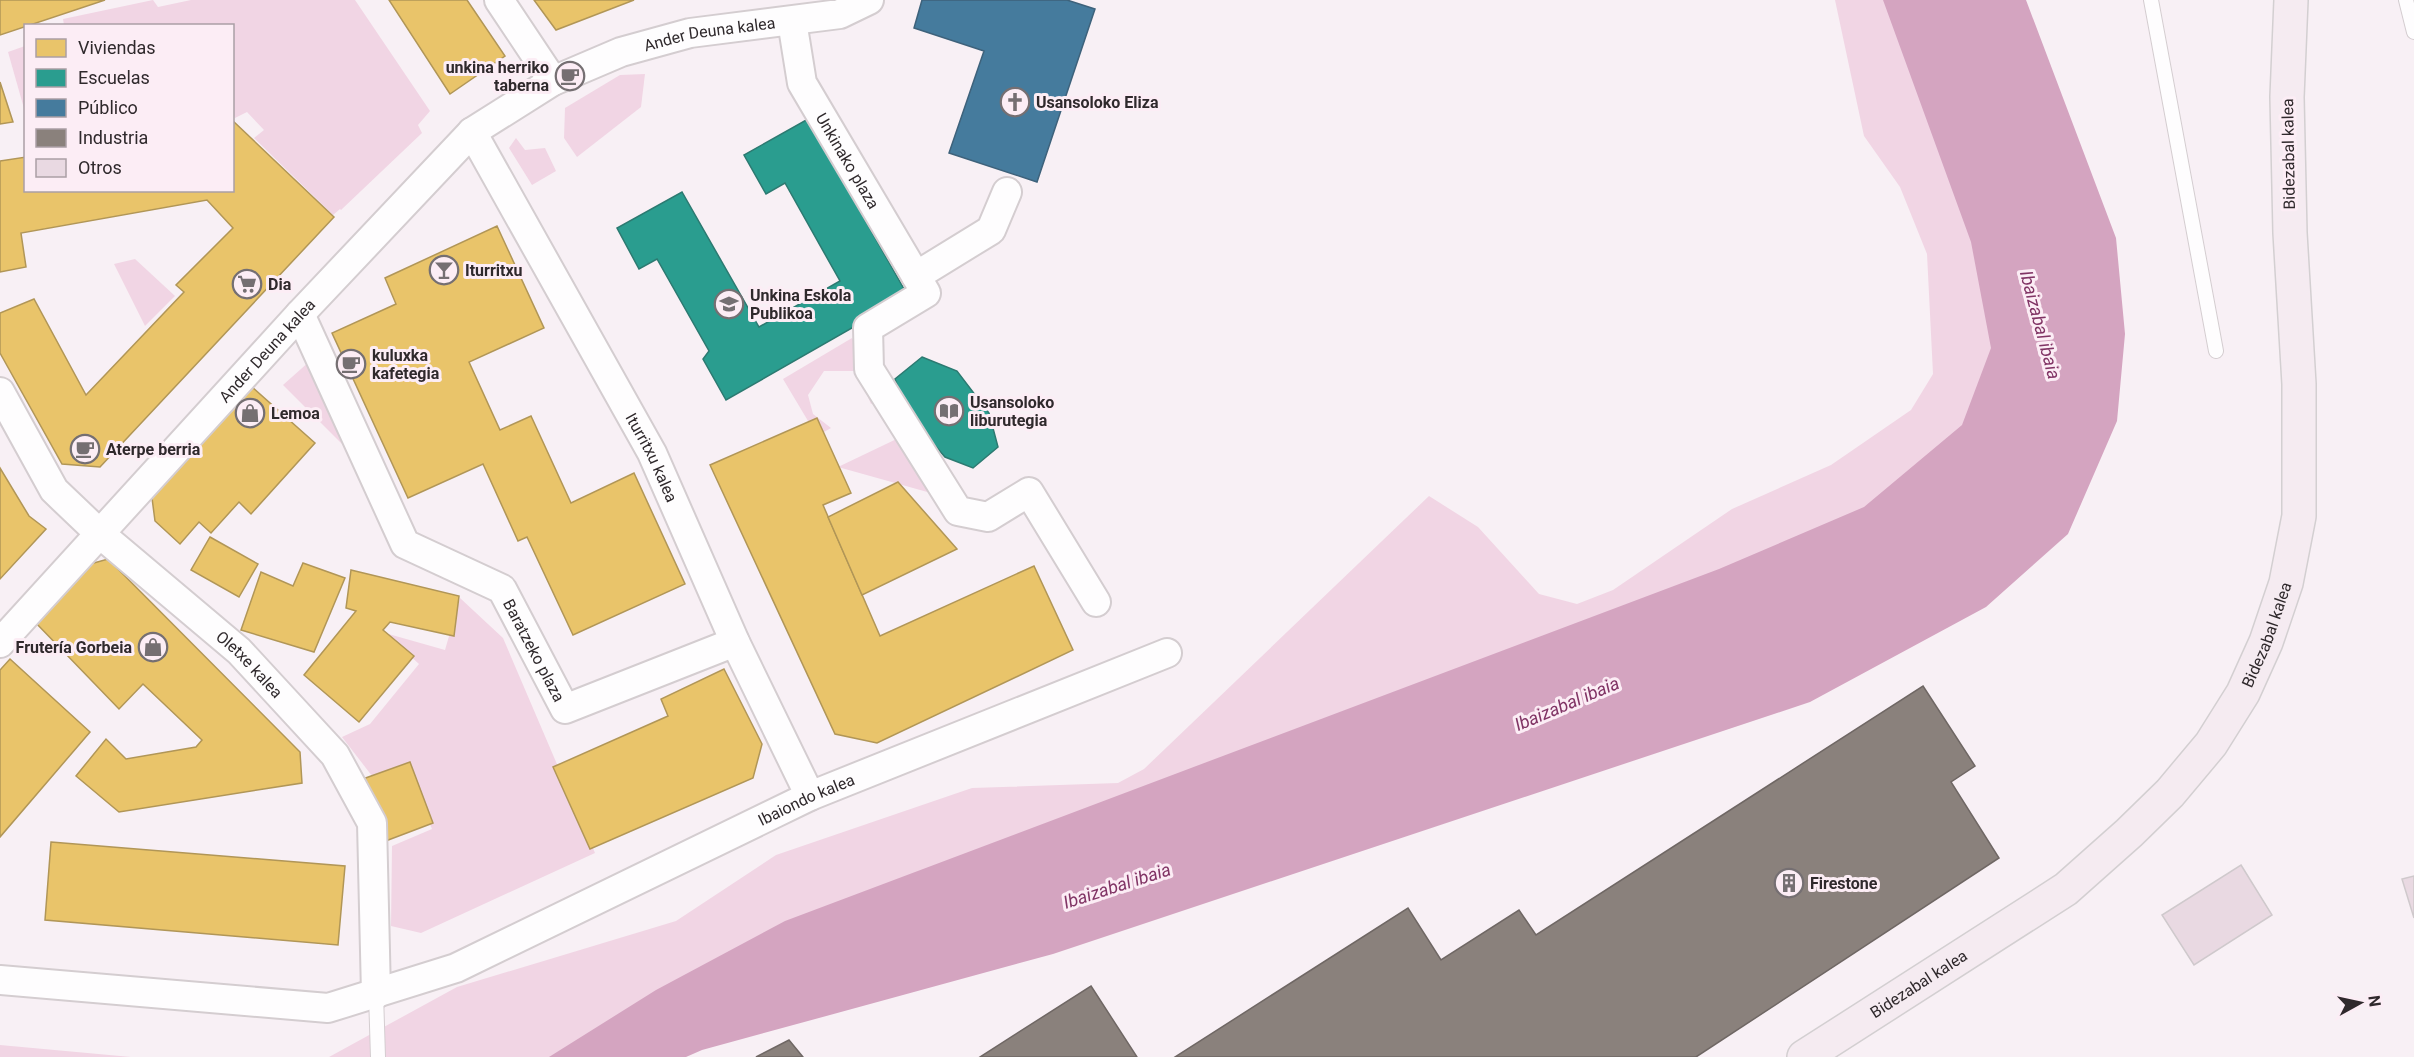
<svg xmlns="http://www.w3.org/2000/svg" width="2414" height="1057" font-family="Roboto,sans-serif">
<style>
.green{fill:#f1d5e4}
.water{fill:#d4a4c0}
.homes{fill:#e9c46a;stroke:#b19657;stroke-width:1.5}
.schools{fill:#2a9d8f;stroke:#2c7a71;stroke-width:1.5}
.public{fill:#457b9d;stroke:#3e627b;stroke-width:1.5}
.industry{fill:#8a817c;stroke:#6f6764;stroke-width:1.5}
.building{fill:#e9d9e2;stroke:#cfc9cc;stroke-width:1.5}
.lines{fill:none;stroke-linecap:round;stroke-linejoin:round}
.lane-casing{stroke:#d4cdd0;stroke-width:16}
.street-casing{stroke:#d4cdd0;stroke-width:32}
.highway-casing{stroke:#d3cfd1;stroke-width:36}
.lane{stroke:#fefdfe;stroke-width:14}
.street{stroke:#fefdfe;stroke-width:28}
.highway{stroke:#f5ebf1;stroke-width:33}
.labels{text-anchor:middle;stroke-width:6;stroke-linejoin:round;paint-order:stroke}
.street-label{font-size:16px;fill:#2f292c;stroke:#fcedf5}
.poi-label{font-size:16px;font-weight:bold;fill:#2f292c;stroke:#fcedf5;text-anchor:start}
.water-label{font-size:18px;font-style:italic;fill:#813465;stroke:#fcedf5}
</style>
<rect width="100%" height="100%" fill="#f8f0f5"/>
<g class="green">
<polygon points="153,0 158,7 191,0 355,0 430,111 418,125 422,133 341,210 340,209 333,215 254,138 264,130 247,112 235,118 233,113 232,26 64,25 63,19"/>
<polygon points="1835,0 1970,0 2105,401 1581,731 558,1057 329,1057 457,987 676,921 776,855 972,788 1118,783 1144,769 1429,496 1478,527 1539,594 1577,604 1613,590 1732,509 1831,465 1911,410 1933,374 1927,254 1900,187 1864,136"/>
<polygon points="25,46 26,46 25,112 8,52"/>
<polygon points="645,74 641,107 577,157 564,138 565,108 620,75"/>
<polygon points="516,138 525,150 545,148 556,171 532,185 509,148"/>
<polygon points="135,259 175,296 145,326 114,264"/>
<polygon points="852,338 886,396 871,404 857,371 824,371 808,395 813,414 831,428 817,436 783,379"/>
<polygon points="310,361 342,444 283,385"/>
<polygon points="907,434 938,495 838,467"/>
<polygon points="460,598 503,638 595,853 421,933 391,926 392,846 432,829 408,774 379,785 342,737 370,724 419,664 385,633 445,650"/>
<polygon points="0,1045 131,1057 0,1057"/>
</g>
<polygon class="water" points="1883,0 2026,0 2116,238 2125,334 2117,421 2068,534 1986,607 1810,702 1053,954 702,1050 686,1057 549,1057 656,990 785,921 1719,569 1864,507 1962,425 1991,348 1971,242"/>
<g class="homes">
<polygon points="0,0 105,0 0,35"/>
<polygon points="389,0 467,0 505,56 450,94"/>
<polygon points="534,0 634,0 556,30"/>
<polygon points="0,82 13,122 0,124"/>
<polygon points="232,120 334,217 100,467 62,464 0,353 0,313 34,299 86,395 184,292 176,285 233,228 207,200 21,233 26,267 0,272 0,161 26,157 26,190 232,190"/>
<polygon points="497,226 544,328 469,362 500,430 531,416 571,503 634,473 685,584 573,635 527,537 518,541 483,464 408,498 332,333 396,304 385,278"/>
<polygon points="252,387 315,443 251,514 239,502 211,533 199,522 180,544 155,521 152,498"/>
<polygon points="817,418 851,493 823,505 880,636 1034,566 1073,650 877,743 835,734 710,465"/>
<polygon points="0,468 29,516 46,529 0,579"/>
<polygon points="898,482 957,549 862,595 828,517"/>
<polygon points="210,537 258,564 239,597 191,570"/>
<polygon points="108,559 300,752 302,783 119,812 76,776 106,739 126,759 196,747 202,740 143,684 119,709 34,621 83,566"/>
<polygon points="303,563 345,578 314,652 241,630 261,572 293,586"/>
<polygon points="351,570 459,596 454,636 390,622 383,630 414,656 359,722 304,675 356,611 346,608"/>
<polygon points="10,659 90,732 0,837 0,670"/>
<polygon points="724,669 762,744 753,778 590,849 553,767 668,716 661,699"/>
<polygon points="410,762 433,823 383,842 360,780"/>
<polygon points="51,842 345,866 338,945 45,920"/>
</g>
<g class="schools">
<polygon points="808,119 908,296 726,400 703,359 709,351 657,259 639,269 617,228 682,192 759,327 840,281 785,183 766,194 744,155"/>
<polygon points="922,357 957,371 989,413 998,447 973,468 945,457 907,413 895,379"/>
</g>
<polygon class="public" points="922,0 1067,0 1095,9 1037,182 949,153 984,51 914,28"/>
<g class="industry">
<polygon points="1923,686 1975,766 1951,782 1999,858 1696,1057 1175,1057 1408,908 1441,960 1519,910 1536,935"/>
<polygon points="1091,986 1137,1057 980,1057"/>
<polygon points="789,1040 803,1057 756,1057"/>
</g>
<g class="building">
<polygon points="2241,865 2272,915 2194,965 2162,915"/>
<polygon points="2414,876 2414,918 2402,879"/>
</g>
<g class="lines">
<g class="lane-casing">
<g id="lane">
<polyline points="2151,0 2216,351"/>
<polyline points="2406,0 2414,32"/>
<polyline points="376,994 378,1057"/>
</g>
</g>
<g class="street-casing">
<g id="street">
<polyline points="499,0 553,81"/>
<path id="s1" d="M792,21L802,83L926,293L868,328L869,369L958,511L988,517L1029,492L1096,602"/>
<path id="s2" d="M472,132L652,453L735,642L810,796"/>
<polyline points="916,276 991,230 1007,192"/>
<path id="s3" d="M300,314L405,544L502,589L565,709L735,642"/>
<path id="s4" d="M0,392L54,490L99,533L239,651L335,755L372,823L376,994"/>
<path id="s5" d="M0,643L300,314L472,132L553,81L621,52L690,33L840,14L869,0"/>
<path id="s6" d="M0,980L328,1008L456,968L810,796L1167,653"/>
</g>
</g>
<g class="highway-casing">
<g id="highway">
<path id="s7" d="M1804,1057L2066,889L2129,833L2170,793L2211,744L2243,693L2266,642L2286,583L2299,516V384L2290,233L2287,97L2291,0"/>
</g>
</g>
<use href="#lane" class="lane"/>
<use href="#street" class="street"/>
<use href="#highway" class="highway"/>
</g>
<defs>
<g id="cafe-ring" transform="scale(1.5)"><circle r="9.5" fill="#fcedf5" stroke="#756f72" stroke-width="1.5"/><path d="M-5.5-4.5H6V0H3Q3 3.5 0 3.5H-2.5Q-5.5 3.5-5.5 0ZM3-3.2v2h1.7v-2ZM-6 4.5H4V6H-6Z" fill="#756f72"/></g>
<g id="church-ring" transform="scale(1.5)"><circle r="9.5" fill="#fcedf5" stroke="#756f72" stroke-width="1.5"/><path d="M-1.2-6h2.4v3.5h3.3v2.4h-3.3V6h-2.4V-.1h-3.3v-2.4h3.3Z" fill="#756f72"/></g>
<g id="bar-ring" transform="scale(1.5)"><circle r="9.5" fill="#fcedf5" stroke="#756f72" stroke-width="1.5"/><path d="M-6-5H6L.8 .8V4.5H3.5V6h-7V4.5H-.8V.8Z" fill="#756f72"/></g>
<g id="supermarket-ring" transform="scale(1.5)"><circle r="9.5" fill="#fcedf5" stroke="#756f72" stroke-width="1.5"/><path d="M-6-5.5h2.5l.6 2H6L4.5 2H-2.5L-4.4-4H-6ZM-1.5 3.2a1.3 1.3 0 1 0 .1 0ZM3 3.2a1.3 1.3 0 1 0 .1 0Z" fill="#756f72"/></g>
<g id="school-ring" transform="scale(1.5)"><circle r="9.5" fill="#fcedf5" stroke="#756f72" stroke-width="1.5"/><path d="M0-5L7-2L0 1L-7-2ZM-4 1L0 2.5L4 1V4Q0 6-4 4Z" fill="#756f72"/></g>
<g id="library-ring" transform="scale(1.5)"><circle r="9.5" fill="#fcedf5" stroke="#756f72" stroke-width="1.5"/><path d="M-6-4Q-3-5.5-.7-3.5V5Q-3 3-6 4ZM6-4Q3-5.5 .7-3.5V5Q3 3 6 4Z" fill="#756f72"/></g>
<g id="shop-ring" transform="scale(1.5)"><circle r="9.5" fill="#fcedf5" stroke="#756f72" stroke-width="1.5"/><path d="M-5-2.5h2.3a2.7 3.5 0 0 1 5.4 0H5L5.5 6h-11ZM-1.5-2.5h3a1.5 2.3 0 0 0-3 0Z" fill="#756f72"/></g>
<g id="building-ring" transform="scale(1.5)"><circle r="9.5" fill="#fcedf5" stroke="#756f72" stroke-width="1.5"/><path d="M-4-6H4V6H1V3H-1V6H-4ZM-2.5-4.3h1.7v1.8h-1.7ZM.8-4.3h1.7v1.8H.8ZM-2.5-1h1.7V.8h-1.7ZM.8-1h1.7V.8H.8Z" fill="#756f72"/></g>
</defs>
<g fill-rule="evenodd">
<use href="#cafe-ring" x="570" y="76"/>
<use href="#church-ring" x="1015" y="102"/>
<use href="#bar-ring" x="444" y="270"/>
<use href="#supermarket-ring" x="247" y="284"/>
<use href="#school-ring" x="729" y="304"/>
<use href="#cafe-ring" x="351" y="364"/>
<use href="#library-ring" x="949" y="411"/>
<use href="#shop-ring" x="250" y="413"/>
<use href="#cafe-ring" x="85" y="449"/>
<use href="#shop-ring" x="153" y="647"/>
<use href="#building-ring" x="1789" y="883"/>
</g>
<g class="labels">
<g class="street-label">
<text dy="6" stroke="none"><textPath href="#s5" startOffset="956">Ander Deuna kalea</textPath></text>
<text transform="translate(2288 154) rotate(-91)" y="6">Bidezabal kalea</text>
<text dy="6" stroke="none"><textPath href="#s1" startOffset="153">Unkinako plaza</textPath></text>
<text dy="6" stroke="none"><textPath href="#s5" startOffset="396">Ander Deuna kalea</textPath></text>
<text dy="6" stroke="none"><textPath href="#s2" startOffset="372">Iturritxu kalea</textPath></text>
<text dy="6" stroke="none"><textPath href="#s7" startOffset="640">Bidezabal kalea</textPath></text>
<text dy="6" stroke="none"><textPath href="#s3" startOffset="429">Baratzeko plaza</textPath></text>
<text dy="6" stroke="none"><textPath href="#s4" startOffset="374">Oletxe kalea</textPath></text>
<text dy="6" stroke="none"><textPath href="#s6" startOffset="852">Ibaiondo kalea</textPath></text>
<text dy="6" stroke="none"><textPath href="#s7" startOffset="136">Bidezabal kalea</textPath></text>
</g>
<g class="poi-label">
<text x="549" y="73" text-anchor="end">unkina herriko<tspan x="549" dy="18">taberna</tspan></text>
<text x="1036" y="108">Usansoloko Eliza</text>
<text x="465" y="276">Iturritxu</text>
<text x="268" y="290">Dia</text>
<text x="750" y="301">Unkina Eskola<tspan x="750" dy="18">Publikoa</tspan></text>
<text x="372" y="361">kuluxka<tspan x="372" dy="18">kafetegia</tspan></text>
<text x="970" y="408">Usansoloko<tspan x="970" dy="18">liburutegia</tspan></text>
<text x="271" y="419">Lemoa</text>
<text x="106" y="455">Aterpe berria</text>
<text x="132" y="653" text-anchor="end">Frutería Gorbeia</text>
<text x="1810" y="889">Firestone</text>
</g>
<g class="water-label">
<text transform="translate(2040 325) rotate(75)" y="6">Ibaizabal ibaia</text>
<text transform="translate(1567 704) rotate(-23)" y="6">Ibaizabal ibaia</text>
<text transform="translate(1117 886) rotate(-18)" y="6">Ibaizabal ibaia</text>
</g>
</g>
<rect x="24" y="24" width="210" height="168" fill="#fcedf5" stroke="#aa9fa5" stroke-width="1.5"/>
<rect x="36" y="39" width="30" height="18" fill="#e9c46a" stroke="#aa9fa5" stroke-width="1.5"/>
<text x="78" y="54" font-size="18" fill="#2f292c">Viviendas</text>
<rect x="36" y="69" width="30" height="18" fill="#2a9d8f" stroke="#aa9fa5" stroke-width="1.5"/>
<text x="78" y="84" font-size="18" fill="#2f292c">Escuelas</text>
<rect x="36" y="99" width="30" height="18" fill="#457b9d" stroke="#aa9fa5" stroke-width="1.5"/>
<text x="78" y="114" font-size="18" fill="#2f292c">Público</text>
<rect x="36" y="129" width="30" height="18" fill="#8a817c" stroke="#aa9fa5" stroke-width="1.5"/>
<text x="78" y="144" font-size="18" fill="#2f292c">Industria</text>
<rect x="36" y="159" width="30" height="18" fill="#e9d9e2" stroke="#aa9fa5" stroke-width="1.5"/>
<text x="78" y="174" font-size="18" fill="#2f292c">Otros</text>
<g transform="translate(2360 1003) rotate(82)" stroke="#fcedf5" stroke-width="4.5" paint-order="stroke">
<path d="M0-4.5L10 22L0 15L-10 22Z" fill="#2f292c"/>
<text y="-9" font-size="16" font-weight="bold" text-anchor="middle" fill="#2f292c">N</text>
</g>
</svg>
